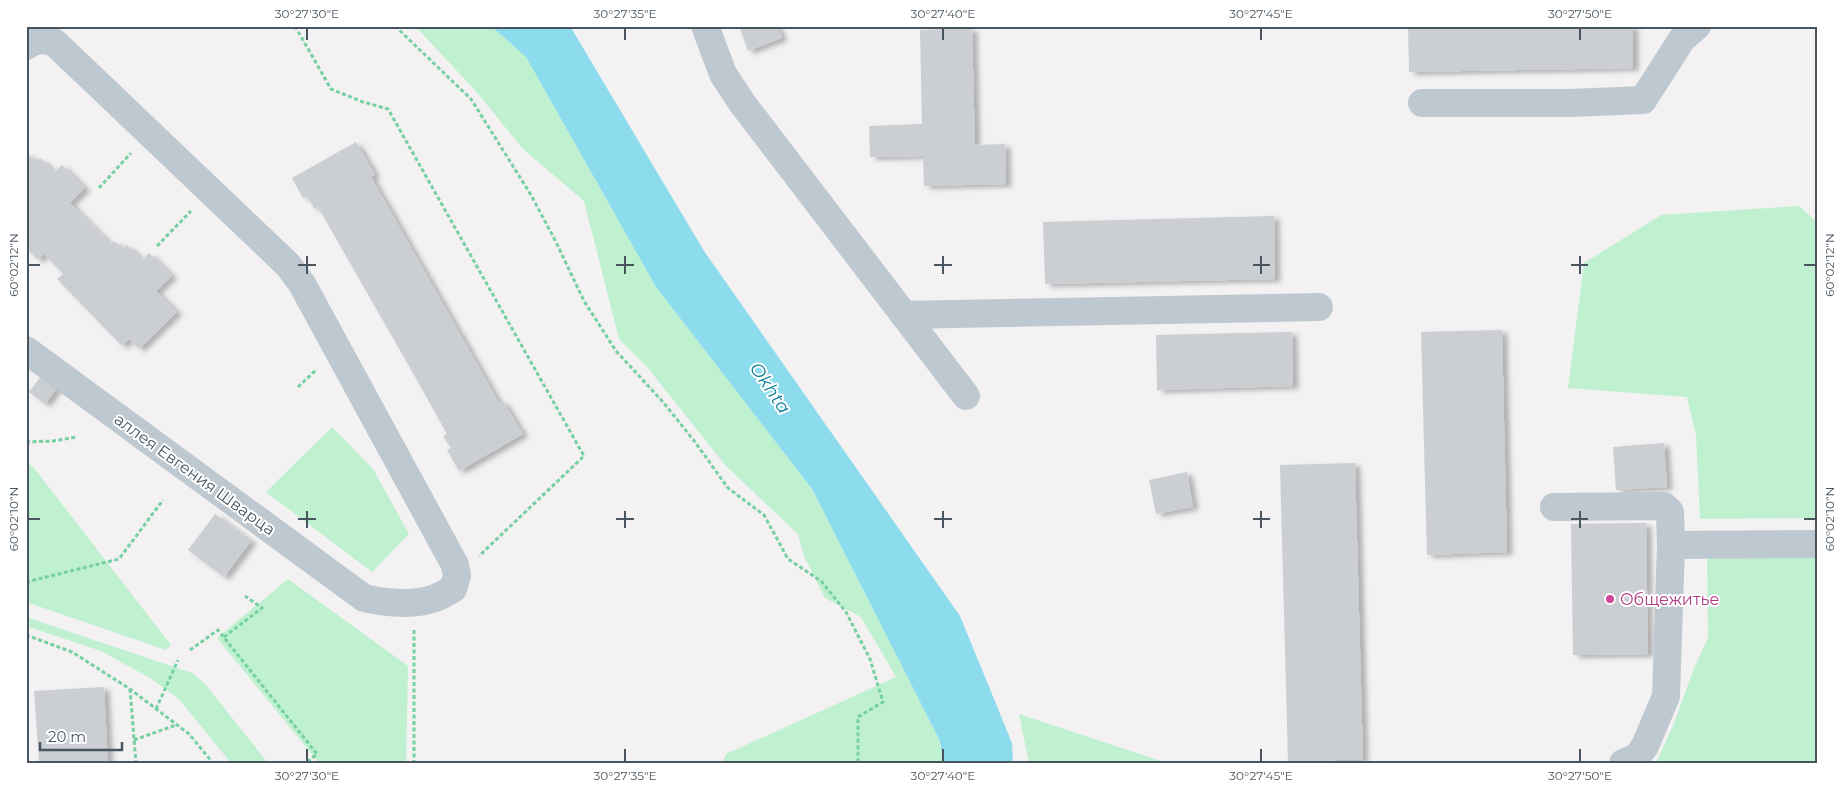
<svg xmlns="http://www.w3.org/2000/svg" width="1844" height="789" font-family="Montserrat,sans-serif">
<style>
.green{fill:#bff1d1}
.water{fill:#8cdcee}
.building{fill:#cbced3;filter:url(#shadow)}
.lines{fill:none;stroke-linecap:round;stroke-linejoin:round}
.path{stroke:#76d0a2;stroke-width:3;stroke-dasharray:4 2.5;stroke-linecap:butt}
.minor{stroke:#bec8d0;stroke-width:28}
.ticks{fill:none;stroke:#48555f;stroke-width:2}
.hotel-dot{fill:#d1479c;stroke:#fff;stroke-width:2}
.labels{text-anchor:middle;stroke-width:4;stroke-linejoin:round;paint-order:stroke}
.street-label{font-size:16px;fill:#48555f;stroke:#fff}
.hotel-label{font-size:16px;fill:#b23c85;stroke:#fff;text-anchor:start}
.water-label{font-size:18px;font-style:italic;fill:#0a7e99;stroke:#fff}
.neatline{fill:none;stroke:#48555f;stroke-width:2}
.ticks-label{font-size:12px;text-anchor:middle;fill:#48555f}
</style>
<defs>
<filter id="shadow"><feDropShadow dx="5.5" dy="3" stdDeviation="2.5" flood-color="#0004"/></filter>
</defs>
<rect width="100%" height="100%" fill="#f3f1f1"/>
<g class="green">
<polygon points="415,26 491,26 526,57 656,287 812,489 940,741 943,763 722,763 726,754 896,677 861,617 825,598 804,556 798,534 726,466 647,367 619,339 584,201 523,149 474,89"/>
<polygon points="1799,206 1818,223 1818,518 1700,519 1696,436 1687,397 1568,388 1584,263 1661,215"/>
<polygon points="332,427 373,469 409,534 372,572 266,492"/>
<polygon points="26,461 34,468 171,645 166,650 26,602"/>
<polygon points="1818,555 1818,763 1656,763 1675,721 1694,668 1708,638 1707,556"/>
<polygon points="288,579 408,666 406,763 347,763 350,759 345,763 319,763 217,638"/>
<polygon points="26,617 192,673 205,684 268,763 231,763 179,699 150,678 101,651 26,626"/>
<polygon points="1019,714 1167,763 1029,763"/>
</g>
<polygon class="water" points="491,26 570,26 704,251 960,616 1012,743 1013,763 943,763 940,741 812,489 656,287 526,57"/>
<g class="building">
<polygon points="739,26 777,26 782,38 748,51"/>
<polygon points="1408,26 1633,26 1633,68 1409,72"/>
<polygon points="972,28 975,145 1005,144 1006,184 924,186 923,156 870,157 869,126 922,124 920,30"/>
<polygon points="356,142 375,175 371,177 499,403 503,401 523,434 459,471 447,450 451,448 443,436 447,434 409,366 318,207 314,209 307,196 303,198 292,178"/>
<polygon points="26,152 36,162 40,158 54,172 62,165 85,188 70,203 110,244 114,241 123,249 127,245 142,260 149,253 172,276 156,291 177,312 139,349 129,339 122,346 57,279 63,274 44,254 38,260 26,248"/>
<polygon points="1274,216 1275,279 1045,284 1043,222"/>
<polygon points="1502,330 1507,552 1427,555 1421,332"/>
<polygon points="1292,332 1293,386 1157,390 1156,335"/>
<polygon points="41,376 57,388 45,404 29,392"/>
<polygon points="1664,443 1667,487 1616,490 1613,447"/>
<polygon points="1355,463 1363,759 1288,762 1280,465"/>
<polygon points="1187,472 1193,507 1156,514 1149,480"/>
<polygon points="215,514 251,541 224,577 188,550"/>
<polygon points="1646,523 1648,654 1573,655 1571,524"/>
<polygon points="104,687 108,763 39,763 34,691"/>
</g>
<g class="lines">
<g class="path">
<polyline points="295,26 331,89 363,102 388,109 584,456 479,556"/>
<polyline points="395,26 471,99 531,195 556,242 584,301 616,351 663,402 695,442 728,488 764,515 788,559 821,581 846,612 870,659 883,702 858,717 858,763"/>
<polyline points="99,188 131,153"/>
<polyline points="157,246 191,211"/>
<polyline points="298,387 317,369"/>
<polyline points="26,442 53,441 77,437"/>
<polyline points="26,582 119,559 163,500"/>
<polyline points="414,630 414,763"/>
<polyline points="26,635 72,652 130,689 189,734 213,763"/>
<polyline points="224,637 262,608 245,596"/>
<polyline points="190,650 218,630 317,754 306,763"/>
<polyline points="130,689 136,763"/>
<polyline points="156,709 178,660"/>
<polyline points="134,740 176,725"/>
</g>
<g class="minor">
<polyline points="705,26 723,74 742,103 966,396"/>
<path d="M26,46C36,39 44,39 55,43L288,265L302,284L455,565L457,576L453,589C447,592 441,596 435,598C414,606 385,603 364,598L26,350"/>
<polyline points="1422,103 1569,103 1643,100 1682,39 1697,26"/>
<polyline points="904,315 1319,307"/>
<polyline points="1554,507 1664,506 1670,512 1671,545"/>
<polyline points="1623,763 1637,757 1645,746 1666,696 1671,545 1818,544"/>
</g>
</g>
<path class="ticks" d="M307,28V40M625,28V40M943,28V40M1261,28V40M1580,28V40M307,256V274M625,256V274M943,256V274M1261,256V274M1580,256V274M28,265H40M298,265H316M616,265H634M934,265H952M1253,265H1270M1571,265H1588M1804,265H1816M307,511V528M625,511V528M943,511V528M1261,511V528M1580,511V528M28,519H40M298,519H316M616,519H634M934,519H952M1253,519H1270M1571,519H1588M1804,519H1816M307,749V762M625,749V762M943,749V762M1261,749V762M1580,749V762"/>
<circle class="hotel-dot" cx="1610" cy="599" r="5"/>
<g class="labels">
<g class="street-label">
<text transform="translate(195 474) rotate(36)" y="6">аллея Евгения Шварца</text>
</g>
<g class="hotel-label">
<text x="1620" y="605">Общежитье</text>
</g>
<g class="water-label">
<text transform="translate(770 388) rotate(56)" y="6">Okhta</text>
</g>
</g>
<rect width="1844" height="789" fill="none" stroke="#ffffff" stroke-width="55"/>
<path d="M40 742v8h82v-8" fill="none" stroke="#48555f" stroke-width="2.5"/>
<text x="48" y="742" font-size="15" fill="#48555f" stroke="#ffffff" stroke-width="4" paint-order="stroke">20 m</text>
<rect x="28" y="28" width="1788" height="734" class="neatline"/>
<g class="ticks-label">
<text x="307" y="18">30°27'30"E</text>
<text x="625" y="18">30°27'35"E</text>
<text x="943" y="18">30°27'40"E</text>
<text x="1261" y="18">30°27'45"E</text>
<text x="1580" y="18">30°27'50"E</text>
<text transform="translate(14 265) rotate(-90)" y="4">60°02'12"N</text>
<text transform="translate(1830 265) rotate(-90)" y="4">60°02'12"N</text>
<text transform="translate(14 519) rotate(-90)" y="4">60°02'10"N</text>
<text transform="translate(1830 519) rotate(-90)" y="4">60°02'10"N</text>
<text x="307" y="780">30°27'30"E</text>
<text x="625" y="780">30°27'35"E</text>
<text x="943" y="780">30°27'40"E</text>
<text x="1261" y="780">30°27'45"E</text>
<text x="1580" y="780">30°27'50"E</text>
</g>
</svg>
